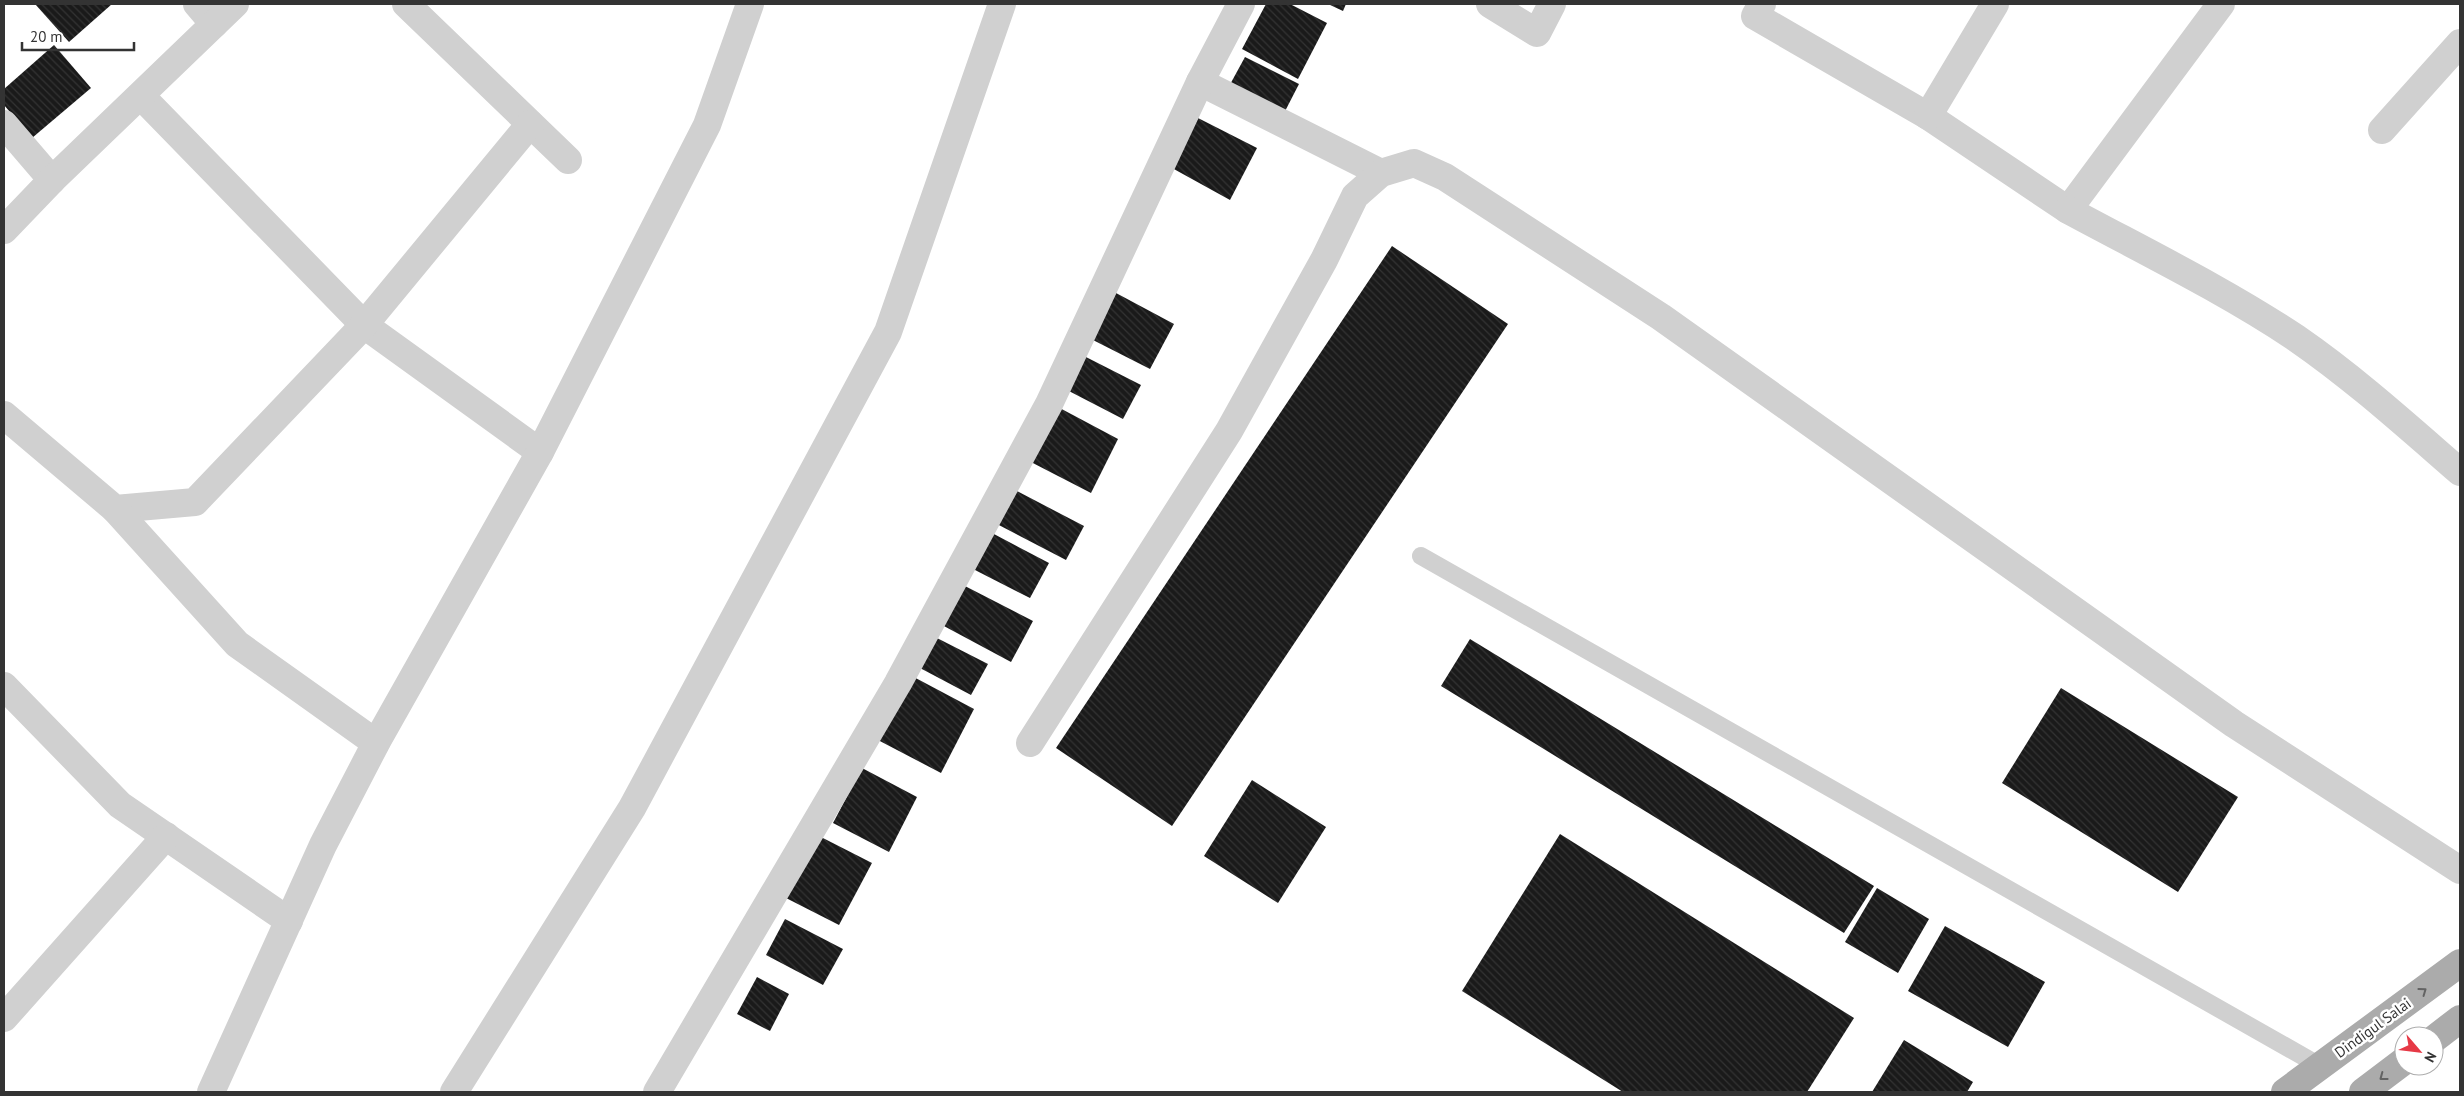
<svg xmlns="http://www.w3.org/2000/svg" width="2464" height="1096" font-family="'PT Sans',sans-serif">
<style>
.building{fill:url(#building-back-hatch)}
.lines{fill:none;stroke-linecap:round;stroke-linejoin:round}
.lane{stroke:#d0d0d0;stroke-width:18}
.street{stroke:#d0d0d0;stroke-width:28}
.primary{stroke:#ababab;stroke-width:28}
.oneway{stroke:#636363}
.labels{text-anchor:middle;stroke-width:5;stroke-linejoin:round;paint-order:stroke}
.street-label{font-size:15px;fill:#333;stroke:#fff}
</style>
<defs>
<pattern id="building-back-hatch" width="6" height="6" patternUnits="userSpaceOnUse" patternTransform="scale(1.25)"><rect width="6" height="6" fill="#1a1a1a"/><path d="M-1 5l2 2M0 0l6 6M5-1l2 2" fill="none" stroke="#333"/></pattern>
</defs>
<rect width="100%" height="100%" fill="#fff"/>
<g class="building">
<polygon points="35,4 112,4 69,42"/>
<polygon points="1266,4 1290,4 1327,23 1298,79 1242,49"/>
<polygon points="1328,4 1346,4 1343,11"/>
<polygon points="54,45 91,88 32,138 4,105 4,89"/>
<polygon points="1245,57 1299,84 1281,119 1227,90"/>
<polygon points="1198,118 1257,148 1230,200 1172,168"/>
<polygon points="1392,246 1508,324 1172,826 1056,748"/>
<polygon points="1116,293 1174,324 1150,369 1091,339"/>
<polygon points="1082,355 1141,385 1123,419 1065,389"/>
<polygon points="1056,406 1118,439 1091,493 1027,460"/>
<polygon points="1013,489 1084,526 1066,560 995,523"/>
<polygon points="992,533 1049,563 1030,598 973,569"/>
<polygon points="963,585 1033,621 1011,662 942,625"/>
<polygon points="935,637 988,664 971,695 920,668"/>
<polygon points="1470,639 1874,886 1844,933 1441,686"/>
<polygon points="910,675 974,709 941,773 876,739"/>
<polygon points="2061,688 2238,797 2178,892 2002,783"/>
<polygon points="862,768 917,797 889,852 833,823"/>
<polygon points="1252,780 1326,827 1278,903 1204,856"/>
<polygon points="1560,834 1854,1018 1807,1092 1623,1092 1462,991"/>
<polygon points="819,836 872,863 839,925 786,898"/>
<polygon points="1877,888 1929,919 1898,973 1845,942"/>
<polygon points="785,919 843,949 823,985 766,955"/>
<polygon points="1945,926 2045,982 2008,1047 1908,991"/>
<polygon points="757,977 789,994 770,1031 737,1014"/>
<polygon points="1904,1040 1973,1082 1967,1092 1872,1092"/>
</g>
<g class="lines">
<polyline class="lane" points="1421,556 2320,1066"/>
<g class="street">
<polyline points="197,4 214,24"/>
<polyline points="406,4 568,160"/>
<polyline points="1490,4 1537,33 1552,4"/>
<polyline points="1762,4 1755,16 1928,116 2068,210 2221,4"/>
<polyline points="1200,82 1381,173"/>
<polyline points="141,96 364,325 540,452"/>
<polyline points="1928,116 1995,4"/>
<polyline points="4,124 52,180"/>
<polyline points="2382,130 2460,43"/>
<path d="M2068,210C2144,251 2224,290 2296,338C2354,378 2407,426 2460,472"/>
<polyline points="4,230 52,180 235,4"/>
<polyline points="4,415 115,509 195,502 364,325 530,124"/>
<polyline points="115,509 237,644 376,743"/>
<polyline points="4,686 120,805 289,921"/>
<polyline points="1030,743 1229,431 1324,260 1355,196 1381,173 1414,163 1445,177 1661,317 2234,724 2460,870"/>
<polyline points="4,1018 166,836"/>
<polyline points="211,1092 323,845 376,743 540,452 707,125 750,4"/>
<polyline points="454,1092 632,808 888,332 1002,4"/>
<polyline points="657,1092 898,683 1049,404 1200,82 1241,4"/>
</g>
<g class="primary">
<polyline points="2434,1039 2460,1019"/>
<polyline points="2285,1092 2460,963"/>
<polyline points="2363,1092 2404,1061"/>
</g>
</g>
<defs><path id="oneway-chevron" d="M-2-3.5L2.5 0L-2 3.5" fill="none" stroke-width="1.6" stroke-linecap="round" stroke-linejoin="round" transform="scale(1.25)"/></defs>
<g class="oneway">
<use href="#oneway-chevron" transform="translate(2423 991) rotate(-36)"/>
<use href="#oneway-chevron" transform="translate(2383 1077) rotate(143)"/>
</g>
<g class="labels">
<g class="street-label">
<text transform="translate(2373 1028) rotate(-36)" y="5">Dindigul Salai</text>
</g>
</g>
<rect width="2464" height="1096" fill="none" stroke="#333333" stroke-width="10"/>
<g transform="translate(2419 1051) rotate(118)"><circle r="24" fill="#ffffff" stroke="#adadad"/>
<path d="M0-4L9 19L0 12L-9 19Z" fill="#e63946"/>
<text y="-8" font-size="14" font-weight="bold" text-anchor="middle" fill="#333333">N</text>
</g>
<path d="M22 42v8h112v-8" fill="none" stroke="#333333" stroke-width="2.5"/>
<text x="30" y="42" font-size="15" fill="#333333" stroke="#ffffff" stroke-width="4" paint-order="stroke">20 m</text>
</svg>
